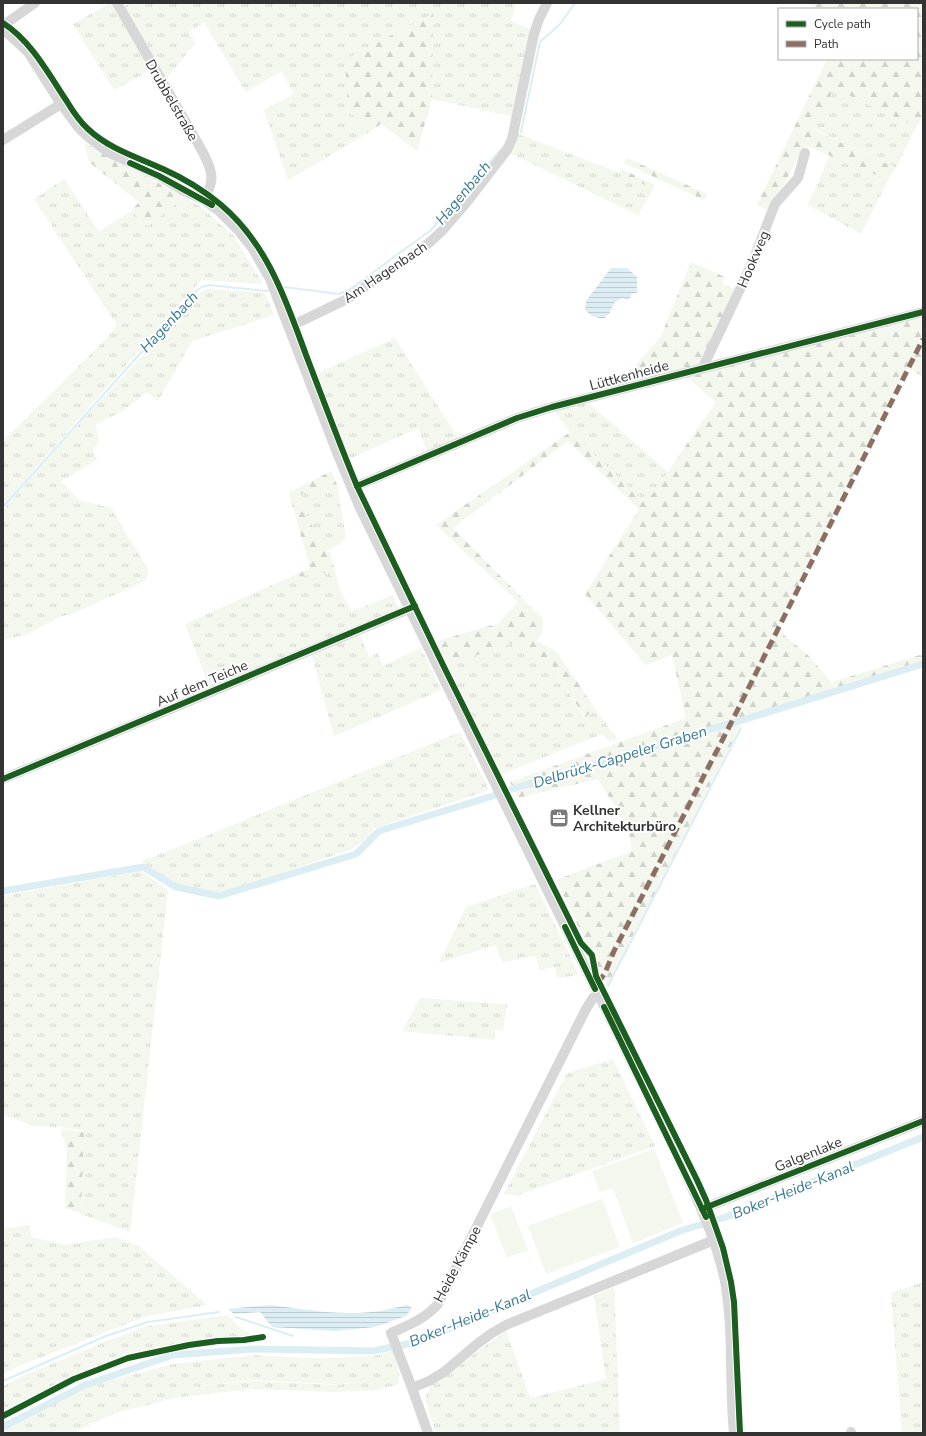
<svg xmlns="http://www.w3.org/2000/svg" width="926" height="1436" font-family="'Nunito Sans',sans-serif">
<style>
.grass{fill:url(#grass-tufts);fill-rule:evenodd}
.forest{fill:url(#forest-firs)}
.pitch{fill:#f3f7ee}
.water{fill:url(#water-rules)}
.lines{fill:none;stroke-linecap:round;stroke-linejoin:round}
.stream{stroke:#dceef4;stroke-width:2}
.canal{stroke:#dceef4;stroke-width:7}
.minor{stroke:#d7d7d7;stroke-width:10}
.quiet{stroke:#8d6e63;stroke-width:5;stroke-dasharray:10 5;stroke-linecap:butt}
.cycleway-casing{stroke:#fff;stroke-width:8}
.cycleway{stroke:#1b5e20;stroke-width:6}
.labels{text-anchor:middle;stroke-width:4;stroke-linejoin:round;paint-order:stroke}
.street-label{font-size:14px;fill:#333;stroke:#fff}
.poi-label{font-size:14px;font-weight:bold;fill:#333;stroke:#fff;text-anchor:start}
.water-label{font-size:15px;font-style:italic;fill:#387a94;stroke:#fff}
</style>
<defs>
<pattern id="grass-tufts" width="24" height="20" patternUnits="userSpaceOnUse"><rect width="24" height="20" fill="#f3f7ee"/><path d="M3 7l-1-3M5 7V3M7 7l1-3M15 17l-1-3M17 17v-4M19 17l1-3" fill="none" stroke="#d1d4cd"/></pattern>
<pattern id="forest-firs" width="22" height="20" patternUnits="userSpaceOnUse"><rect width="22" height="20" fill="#f3f7ee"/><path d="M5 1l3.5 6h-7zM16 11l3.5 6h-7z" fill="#d1d4cd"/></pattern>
<pattern id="water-rules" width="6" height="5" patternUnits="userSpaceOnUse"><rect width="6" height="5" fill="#dceef4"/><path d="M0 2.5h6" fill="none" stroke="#bdcdd2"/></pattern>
</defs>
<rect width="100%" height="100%" fill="#fff"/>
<g class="grass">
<polygon points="110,3 113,3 151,70 114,90 73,24"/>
<polygon points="130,3 516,3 511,21 532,30 514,117 432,99 433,13 348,108 366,134 288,180 264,110 294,94 282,71 246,92 204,22 189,32 195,43 166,79 124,10 125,6"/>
<polygon points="834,88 916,127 896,168 814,129"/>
<polygon points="516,133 620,173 653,189 638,215 510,153"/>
<polygon points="830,155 888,180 861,234 808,205"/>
<polygon points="64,179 99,232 131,211 148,226 185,197 201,207 233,235 263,284 201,280 3,505 3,441 109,336 117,325 34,199"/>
<polygon points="208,289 265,293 274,315 192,341 158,401 147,392 123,411 96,424 99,442 93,450 97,460 61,481 79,500 111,508 149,571 145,581 72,614 59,617 28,634 3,640 3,510 46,460 201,292"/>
<polygon points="395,338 458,438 427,451 418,428 349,459 316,374"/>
<polygon points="585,400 668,472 646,504 570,432 553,409"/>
<polygon points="337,484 346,538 341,543 325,552 297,495"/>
<polygon points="329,572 339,587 351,612 393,595 399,608 210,688 185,624 288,578"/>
<polygon points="359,632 369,657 378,653 383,666 421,648 441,690 334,736 311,653"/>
<polygon points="515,642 551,663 584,718 594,707 617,739 610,742 602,734 502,774 445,666"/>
<polygon points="460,732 489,790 375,828 365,840 352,849 221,894 193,890 174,884 149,868 142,861 201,838"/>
<polygon points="141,871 168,890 130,1232 81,1214 84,1131 60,1127 35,1126 3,1115 3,896"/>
<polygon points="535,884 579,975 557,978 555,967 539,970 536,956 502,962 496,945 439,963 466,907"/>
<polygon points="420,998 505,1004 507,1005 503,1031 495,1030 494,1040 402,1031"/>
<polygon points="613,1059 655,1146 518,1195 504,1194 567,1073"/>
<polygon points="29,1226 32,1237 65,1245 115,1237 137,1245 207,1305 147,1316 19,1366 3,1374 3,1228"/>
<polygon points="923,1282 923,1433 902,1433 891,1293"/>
<polygon points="614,1287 620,1433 436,1433 425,1399 431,1385 506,1331 530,1398 606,1379 594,1296"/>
<polygon points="228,1315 239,1327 254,1336 189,1342 127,1356 73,1376 3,1412 3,1386 23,1376 109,1340 149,1326"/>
<path d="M393,1351L400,1375L392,1377L398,1376L399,1384L377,1390L334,1392L252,1389L180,1397L112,1414L73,1433H3V1429L85,1387L173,1364L255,1355L300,1358H330L374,1356ZM253,1380L334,1384L354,1383L334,1385L253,1381L179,1388L124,1407L179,1388Z"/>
</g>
<g class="forest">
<polygon points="808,3 923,3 923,115 916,127 834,88 814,130 896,168 888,180 805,145 770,211 757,205 827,59 917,59 917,9 819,9"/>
<polygon points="433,13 432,99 417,151 381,124 366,134 348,108 345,60"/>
<polygon points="84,142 102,153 185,197 148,226 131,211 139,202 89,162"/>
<polygon points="627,158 707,194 704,200 624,163"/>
<polygon points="622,169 655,185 653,189 620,173"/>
<polygon points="691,262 725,277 722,284 735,289 700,367 923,315 923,377 911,369 909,365 777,629 809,656 836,688 741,718 740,727 607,986 556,880 632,851 628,828 598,779 518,798 510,782 686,718 672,655 646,665 585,594 639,509 568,441 453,528 543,619 542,633 537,641 557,652 594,707 585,718 551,663 515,642 445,666 434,642 499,623 518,602 436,525 570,432 646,503 716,402 679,371 614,389 660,338"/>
<polygon points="331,471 337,484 297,495 325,552 330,552 339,587 329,572 288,578 310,568 289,493"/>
<polygon points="923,654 923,661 837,688 832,682"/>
<polygon points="60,1129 84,1132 81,1213 65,1208 67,1148"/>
</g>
<g class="pitch">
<polygon points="654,1149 683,1223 633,1243 613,1188 600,1192 592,1171"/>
<polygon points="602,1199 620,1247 546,1274 528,1226"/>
<polygon points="511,1206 528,1250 507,1258 490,1214"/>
</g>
<g class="water">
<polygon points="611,268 627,268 637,277 637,293 633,293 631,295 630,298 627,300 622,298 614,303 609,314 603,319 592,316 585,310 586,301"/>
<path d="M270,1305C298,1308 327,1314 356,1313C373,1313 390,1309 407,1305L412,1308L406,1316L375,1327L335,1331L272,1327L260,1312L234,1314L228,1309Z"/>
</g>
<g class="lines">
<g class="stream">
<polyline points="521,132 540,42 560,24 575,3"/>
<polyline points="277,288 284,287 339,294 349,290 431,230 505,145"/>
<polyline points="3,507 197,290 202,287 209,285 265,291 271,290"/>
<polyline points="608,986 741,728"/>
<polyline points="236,1317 293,1336"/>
<polyline points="3,1381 106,1336 148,1322 219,1312"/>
</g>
<g class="canal">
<polyline points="733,723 923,664"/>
<polyline points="512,789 728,724"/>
<polyline points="3,891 143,867 176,887 219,896 356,854 379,831 499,794"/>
<polyline points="3,1427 85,1385 173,1355 254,1349 373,1351 417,1342 680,1231 729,1216 923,1137"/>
</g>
<g class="minor">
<path d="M117,3L196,140C202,151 214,170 211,182C210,188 207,194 204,200"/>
<polyline points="3,28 8,22 35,3"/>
<path d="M3,29L28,52L61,104L78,127L87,136L108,152L159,176L184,191L204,200L219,211L238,230L253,249L270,279L336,450L360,508L679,1159C697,1199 716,1238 725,1281C734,1331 729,1383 734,1433"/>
<polyline points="3,140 61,104"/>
<polyline points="289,327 345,300 421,250 442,231 467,202 507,150 512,139 534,34 539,19 547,3"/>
<polyline points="703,367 751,266 775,204 798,178 805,153"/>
<polyline points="352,488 517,418 552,407 923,312"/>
<polyline points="3,779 409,609"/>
<path d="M598,994L593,998L586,1009L438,1304C425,1319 409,1325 391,1333L412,1388L429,1381L444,1372L477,1344L492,1333L506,1325L714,1240"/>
<polyline points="702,1209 923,1121"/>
<polyline points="412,1388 428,1433"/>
<polyline points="851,1432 851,1433"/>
</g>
<polyline class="quiet" points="598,983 605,973 614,951 728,729 923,339"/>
<g class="cycleway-casing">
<g id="cycleway">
<path d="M3,23C31,41 48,73 66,100C72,110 79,121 88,129C109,149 137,157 163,169C183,178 203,190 220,204C267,243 286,300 306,355C323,399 339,443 357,486L443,665L581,943L592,955L596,976L697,1180L706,1200L723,1248L731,1282L734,1302L740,1433"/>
<polyline points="130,163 159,176 212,205"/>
<polyline points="357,486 517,418 552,407 923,312"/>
<polyline points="3,779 415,606"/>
<polyline points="565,927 595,989"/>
<polyline points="604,1007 706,1217"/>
<polyline points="702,1209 923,1121"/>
<polyline points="3,1416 74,1379 128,1358 189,1345 218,1341 244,1340 263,1337"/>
</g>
</g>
<use href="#cycleway" class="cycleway"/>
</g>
<defs>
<g id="office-square" transform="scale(1)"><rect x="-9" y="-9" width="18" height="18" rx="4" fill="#7a7a7a" stroke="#fff"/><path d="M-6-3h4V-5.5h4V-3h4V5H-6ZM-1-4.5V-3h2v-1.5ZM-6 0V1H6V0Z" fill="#fff"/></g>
</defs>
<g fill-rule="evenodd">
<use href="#office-square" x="559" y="818"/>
</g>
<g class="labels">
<g class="street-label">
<text transform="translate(172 100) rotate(60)" y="5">Drubbelstraße</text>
<text transform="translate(753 259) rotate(-67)" y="5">Hookweg</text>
<text transform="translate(385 272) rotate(-34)" y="5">Am Hagenbach</text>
<text transform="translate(629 375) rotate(-15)" y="5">Lüttkenheide</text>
<text transform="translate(202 683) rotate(-23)" y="5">Auf dem Teiche</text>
<text transform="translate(808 1154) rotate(-22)" y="5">Galgenlake</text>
<text transform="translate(457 1264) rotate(-62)" y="5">Heide Kämpe</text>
</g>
<g class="poi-label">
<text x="573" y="815">Kellner<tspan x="573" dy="16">Architekturbüro</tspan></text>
</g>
<g class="water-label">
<text transform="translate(463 193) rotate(-50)" y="5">Hagenbach</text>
<text transform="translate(169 322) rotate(-47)" y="5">Hagenbach</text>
<text transform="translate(620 757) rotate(-17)" y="5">Delbrück-Cappeler Graben</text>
<text transform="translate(793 1190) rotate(-22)" y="5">Boker-Heide-Kanal</text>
<text transform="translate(470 1318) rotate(-22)" y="5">Boker-Heide-Kanal</text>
</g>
</g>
<rect width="926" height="1436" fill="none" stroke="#333333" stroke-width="8"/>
<rect x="778" y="8" width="140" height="52" fill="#ffffff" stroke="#adadad"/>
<rect x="786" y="21" width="20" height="6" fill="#1b5e20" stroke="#adadad"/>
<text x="814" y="28" font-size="12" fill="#333333">Cycle path</text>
<rect x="786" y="41" width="20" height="6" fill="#8d6e63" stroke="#adadad"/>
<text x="814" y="48" font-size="12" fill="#333333">Path</text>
</svg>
